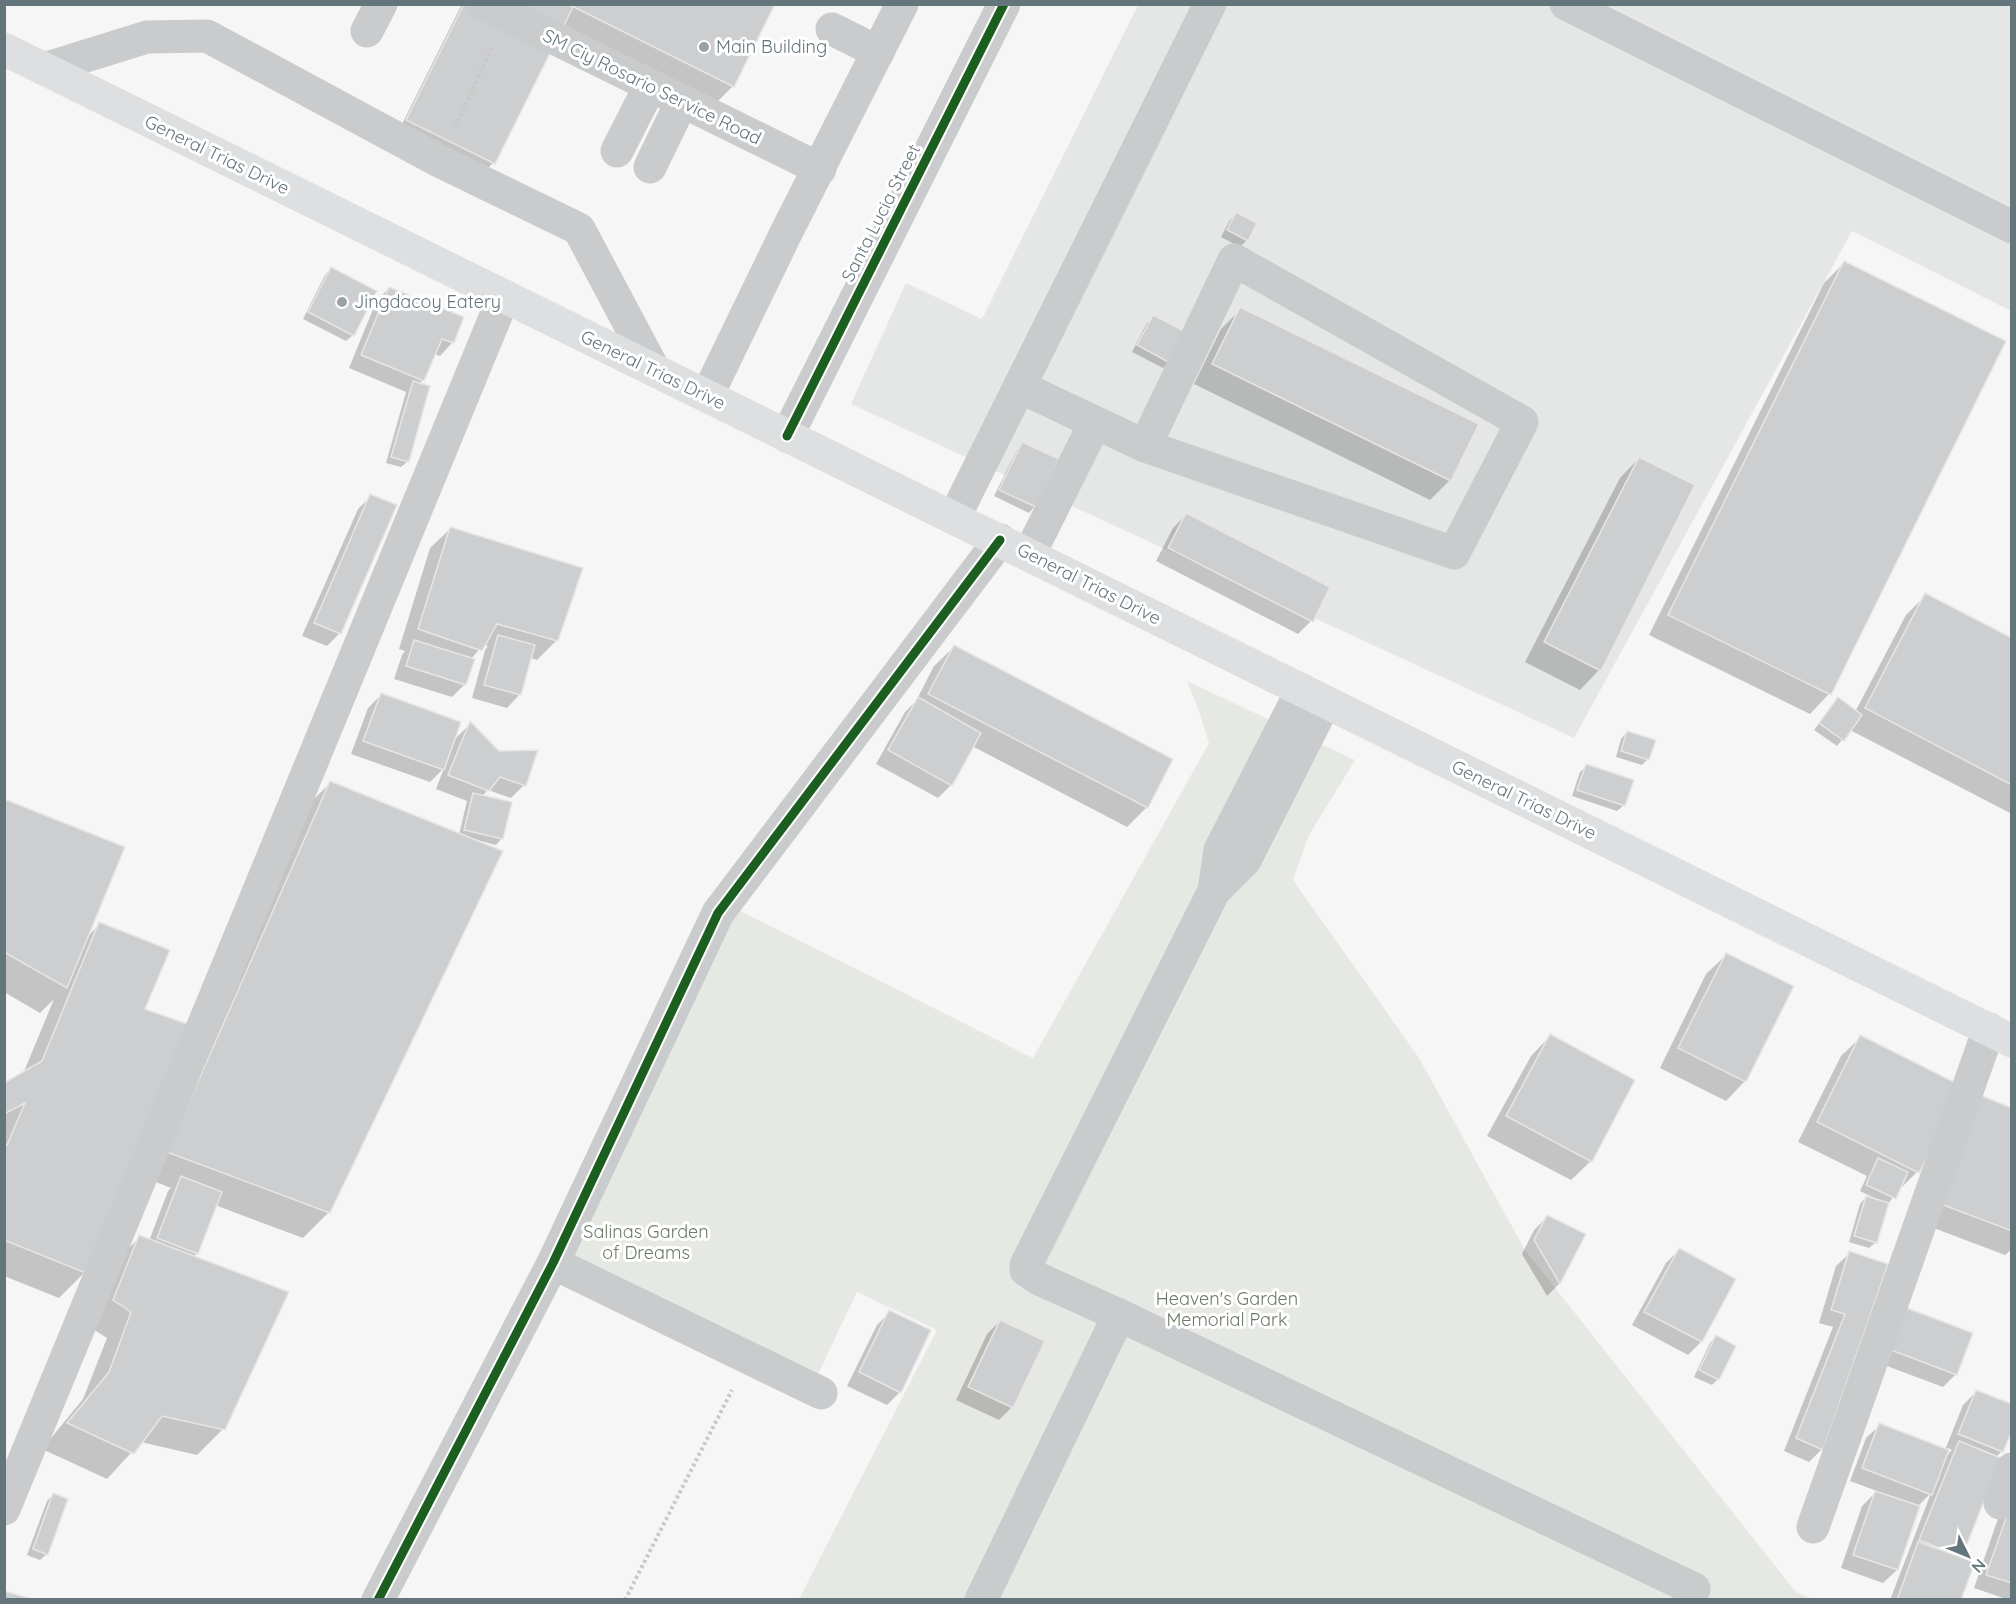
<svg xmlns="http://www.w3.org/2000/svg" width="2016" height="1604" font-family="Quicksand,sans-serif">
<style>
.built{fill:#e5e7e6}
.green{fill:#e6e8e3}
.shadow{fill:#0003;fill-rule:evenodd}
.building{fill:#cdcecf;stroke:#e6e6e6;stroke-width:1.5}
.lines{fill:none;stroke-linecap:round;stroke-linejoin:round}
.path{stroke:#c7c8c9;stroke-width:4;stroke-dasharray:3 3;stroke-linecap:butt}
.minor{stroke:#c9cbcc;stroke-width:33}
.major{stroke:#dedfe0;stroke-width:33}
.cycleway-casing{stroke:#fff;stroke-width:13}
.cycleway{stroke:#1b5e20;stroke-width:9}
.poi-dot{fill:#98a2a7;stroke:#fff;stroke-width:2}
.labels{text-anchor:middle;stroke-width:6;stroke-linejoin:round;paint-order:stroke}
.poi-label{font-size:18px;fill:#65757c;stroke:#fff;text-anchor:start}
.street-label{font-size:18px;fill:#65757c;stroke:#fff}
.park-label{font-size:18px;fill:#6d7a68;stroke:#fff}
</style>
<rect width="100%" height="100%" fill="#f6f6f6"/>
<polygon class="built" points="1138,5 2011,5 2011,311 1852,231 1574,738 851,404 906,283 982,319"/>
<polygon class="green" points="1187,681 1355,760 1309,835 1293,880 1419,1058 1525,1250 1795,1591 1811,1599 799,1599 937,1330 857,1292 816,1378 572,1260 696,992 738,910 1033,1058 1209,743 1199,711"/>
<g class="shadow">
<polygon points="462,4 774,4 733,86 707,112 556,37 493,163 487,169 401,126"/>
<polygon points="1237,214 1255,224 1246,241 1240,247 1221,237 1230,220"/>
<polygon points="1844,263 1829,694 1810,714 1649,635 1824,283"/>
<polygon points="331,269 353,335 346,341 303,319 325,275"/>
<polygon points="389,288 453,342 440,356 434,354 423,380 419,384 408,461 401,467 386,463 406,392 349,368 376,302"/>
<polygon points="1241,309 1477,425 1450,480 1430,500 1194,384 1221,329"/>
<polygon points="1153,317 1169,362 1163,368 1132,352 1147,323"/>
<polygon points="1023,443 1035,506 1029,513 994,496 1017,450"/>
<polygon points="1639,458 1599,670 1580,690 1525,662 1620,478"/>
<polygon points="371,496 340,633 327,646 302,636 358,509"/>
<polygon points="1186,515 1328,588 1311,621 1298,634 1156,561 1173,528"/>
<polygon points="450,529 581,569 556,641 537,660 530,658 520,694 507,708 472,698 485,650 488,646 483,645 471,659 465,684 452,697 394,679 402,655 405,651 399,649 430,548"/>
<polygon points="1926,595 2012,640 2012,814 1850,730 1837,746 1814,730 1832,706 1855,712 1906,615"/>
<polygon points="954,647 1147,807 1127,827 972,746 951,785 938,798 876,764 905,712 916,701 934,666"/>
<polygon points="381,695 453,741 470,724 524,785 511,798 488,790 481,797 502,838 496,845 477,840 329,1212 303,1238 215,1205 197,1253 193,1257 223,1429 197,1455 141,1442 107,1479 42,1449 83,1399 107,1338 88,1326 114,1263 140,1237 149,1241 168,1191 171,1188 143,1177 304,809 330,783 459,835 467,801 436,789 444,768 430,782 351,754 368,708"/>
<polygon points="1627,732 1648,759 1642,765 1616,757 1621,739"/>
<polygon points="1587,766 1624,805 1617,811 1572,796 1580,772"/>
<polygon points="4,800 86,938 100,924 143,1009 85,1272 59,1298 4,1276 4,1085 23,1074 54,999 40,1013 4,992"/>
<polygon points="1726,955 1745,1081 1726,1101 1660,1068 1706,974"/>
<polygon points="1550,1036 1591,1161 1571,1180 1487,1136 1531,1056"/>
<polygon points="1861,1037 1917,1172 1898,1191 1888,1204 1876,1242 1869,1248 1849,1242 1860,1204 1866,1197 1876,1200 1876,1199 1860,1191 1867,1176 1798,1142 1841,1056"/>
<polygon points="2012,1109 2012,1249 2005,1255 1915,1221"/>
<polygon points="1547,1217 1584,1235 1559,1284 1547,1296 1522,1254 1534,1230"/>
<polygon points="1679,1250 1734,1279 1701,1342 1688,1355 1632,1325 1666,1263"/>
<polygon points="1850,1253 1886,1265 1822,1449 1809,1462 1784,1451 1833,1327 1819,1323 1836,1266"/>
<polygon points="890,1312 900,1392 887,1405 847,1386 877,1325"/>
<polygon points="1000,1321 1012,1407 999,1420 956,1400 987,1334"/>
<polygon points="1894,1323 1956,1374 1943,1387 1879,1363"/>
<polygon points="1716,1337 1718,1379 1712,1385 1694,1377 1710,1343"/>
<path d="M1976,1392L2002,1451L1995,1458L1999,1459L1960,1558L1959,1600H1890L1931,1493L1919,1505L1897,1570L1883,1583L1841,1568L1862,1506L1877,1491L1850,1481L1866,1438L1880,1425L1945,1450L1963,1405ZM1948,1448L1952,1450L1944,1458Z"/>
<polygon points="2012,1478 2012,1600 2009,1600 1974,1588"/>
<polygon points="53,1495 47,1554 40,1560 27,1555 47,1501"/>
</g>
<g class="building">
<polygon points="464,4 568,4 573,7 495,164 406,120"/>
<polygon points="568,4 775,4 734,87"/>
<polygon points="1236,212 1257,223 1248,241 1227,230"/>
<polygon points="1844,261 2006,341 1831,695 1668,615"/>
<polygon points="331,267 377,291 354,336 308,312"/>
<polygon points="389,287 464,317 454,343 442,339 424,381 361,355"/>
<polygon points="1240,307 1479,424 1451,481 1212,364"/>
<polygon points="1153,315 1186,332 1170,363 1137,345"/>
<polygon points="413,381 430,386 409,462 391,457"/>
<polygon points="1022,442 1059,459 1036,507 999,490"/>
<polygon points="1639,457 1695,485 1601,671 1544,642"/>
<polygon points="370,494 397,505 341,634 314,623"/>
<polygon points="1186,513 1330,587 1313,622 1168,548"/>
<polygon points="450,527 583,568 558,641 497,624 482,651 418,629"/>
<polygon points="1925,593 2012,638 2012,785 1865,708"/>
<polygon points="498,635 535,645 521,695 484,685"/>
<polygon points="414,640 475,659 466,685 406,666"/>
<polygon points="954,645 1173,759 1148,808 928,694"/>
<polygon points="381,693 461,722 444,770 363,741"/>
<polygon points="918,697 981,733 952,786 888,750"/>
<polygon points="1838,697 1862,715 1844,741 1819,723"/>
<polygon points="470,721 499,751 538,750 526,786 500,777 489,791 448,775"/>
<polygon points="1627,731 1656,740 1649,760 1621,751"/>
<polygon points="1586,764 1634,780 1625,806 1577,790"/>
<polygon points="330,781 503,851 330,1213 167,1152"/>
<polygon points="473,793 512,802 503,839 464,830"/>
<polygon points="4,799 125,847 67,988 4,952"/>
<polygon points="99,922 170,950 145,1009 190,1025 86,1273 4,1240 4,1144 7,1145 25,1103 4,1114 4,1083 42,1061"/>
<polygon points="1726,953 1794,986 1746,1082 1678,1048"/>
<polygon points="1550,1034 1635,1080 1592,1162 1506,1116"/>
<polygon points="1860,1035 1962,1086 1919,1173 1817,1122"/>
<polygon points="1975,1093 2012,1108 2012,1231 1933,1201"/>
<polygon points="1878,1158 1908,1172 1896,1199 1866,1185"/>
<polygon points="181,1176 222,1192 198,1254 157,1238"/>
<polygon points="1866,1196 1889,1203 1877,1243 1854,1236"/>
<polygon points="1547,1215 1586,1234 1560,1284 1534,1240"/>
<polygon points="139,1235 289,1292 225,1430 162,1416 134,1454 67,1423 109,1372 131,1312 113,1300"/>
<polygon points="1679,1248 1736,1279 1702,1342 1644,1312"/>
<polygon points="1849,1251 1888,1264 1823,1450 1796,1438 1845,1314 1831,1310"/>
<polygon points="1907,1308 1973,1333 1957,1375 1891,1350"/>
<polygon points="889,1310 931,1330 901,1393 859,1372"/>
<polygon points="1000,1320 1045,1341 1013,1408 968,1387"/>
<polygon points="1716,1335 1736,1346 1719,1380 1699,1370"/>
<polygon points="1976,1390 2012,1404 2012,1431 2003,1452 1958,1434"/>
<polygon points="1879,1423 1949,1450 1932,1495 1862,1468"/>
<polygon points="1959,1441 2001,1458 1962,1557 1919,1540"/>
<polygon points="1875,1491 1920,1506 1898,1570 1853,1555"/>
<polygon points="53,1493 68,1499 48,1555 33,1549"/>
<polygon points="2012,1501 2012,1583 1986,1575"/>
<polygon points="1918,1542 1975,1562 1961,1600 1897,1600"/>
<polygon points="4,1591 32,1599 32,1600 4,1600"/>
</g>
<g class="lines">
<g class="path">
<polyline points="455,127 492,47"/>
<polyline points="625,1600 732,1390"/>
</g>
<g class="minor">
<polyline points="485,4 820,169"/>
<polyline points="1566,4 2012,227"/>
<polyline points="832,29 878,52"/>
<polyline points="367,31 381,4"/>
<polyline points="44,69 147,37 207,36 439,161 579,229 654,370"/>
<polyline points="617,151 650,86"/>
<polyline points="650,167 682,101"/>
<polyline points="1020,387 1145,446 1454,553 1522,422 1234,260 1145,446"/>
<polyline points="707,396 786,233 902,4"/>
<polyline points="787,436 1004,4"/>
<polyline points="954,518 1210,4"/>
<polyline points="1029,555 1095,423"/>
<polyline points="1325,702 1245,860 1214,891 1026,1265 1026,1270 1039,1279 1119,1315 1694,1589 1689,1600"/>
<polyline points="1214,891 1220,850 1302,690"/>
<polyline points="553,1263 821,1393"/>
<polyline points="2000,1503 2012,1469"/>
<polyline points="4,1509 504,296"/>
<polyline points="1813,1527 1989,1029"/>
<polyline points="378,1600 553,1263 718,913 1000,540"/>
<polyline points="981,1600 1119,1315"/>
</g>
<polyline class="major" points="4,49 2012,1041"/>
<g class="cycleway-casing">
<g id="cycleway">
<polyline points="787,436 1004,4"/>
<polyline points="378,1600 553,1263 718,913 1000,540"/>
</g>
</g>
<use href="#cycleway" class="cycleway"/>
</g>
<g class="poi-dot">
<circle cx="704" cy="47" r="6"/>
<circle cx="342" cy="302" r="6"/>
</g>
<g class="labels">
<g class="poi-label">
<text x="716" y="53">Main Building</text>
<text x="354" y="308">Jingdacoy Eatery</text>
</g>
<g class="street-label">
<text transform="translate(652 87) rotate(26)" y="6">SM Ciy Rosario Service Road</text>
<text transform="translate(217 155) rotate(26)" y="6">General Trias Drive</text>
<text transform="translate(881 213) rotate(-63)" y="6">Santa Lucia Street</text>
<text transform="translate(653 370) rotate(26)" y="6">General Trias Drive</text>
<text transform="translate(1089 584) rotate(27)" y="6">General Trias Drive</text>
<text transform="translate(1524 800) rotate(26)" y="6">General Trias Drive</text>
</g>
<g class="park-label">
<text x="646" y="1238">Salinas Garden<tspan x="646" dy="21">of Dreams</tspan></text>
<text x="1227" y="1305">Heaven's Garden<tspan x="1227" dy="21">Memorial Park</tspan></text>
</g>
</g>
<rect width="2016" height="1604" fill="none" stroke="#65757c" stroke-width="12"/>
<g transform="translate(1968 1556) rotate(133)" stroke="#ffffff" stroke-width="4.5" paint-order="stroke">
<path d="M0-4.5L10 22L0 15L-10 22Z" fill="#65757c"/>
<text y="-9" font-size="16" font-weight="bold" text-anchor="middle" fill="#65757c">N</text>
</g>
</svg>
